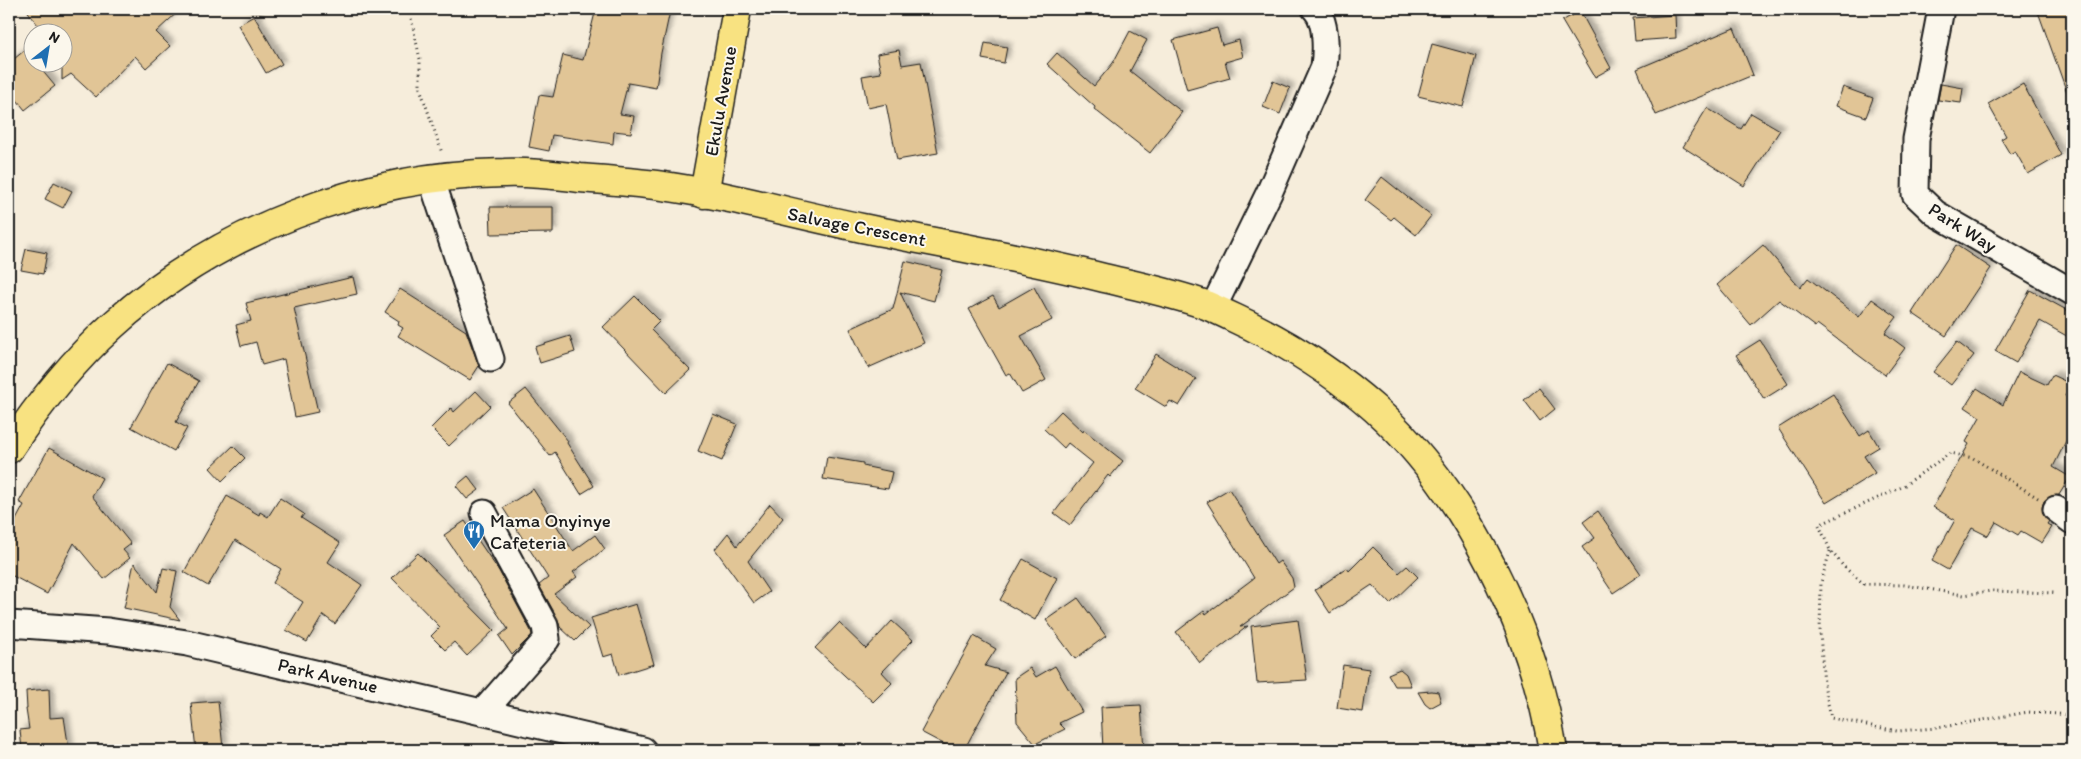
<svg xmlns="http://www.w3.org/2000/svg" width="2081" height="759" font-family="Itim,sans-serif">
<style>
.building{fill:#e1c596;stroke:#1c1c1c;filter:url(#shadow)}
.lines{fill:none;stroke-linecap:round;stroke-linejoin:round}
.minor-casing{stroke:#1c1c1c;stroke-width:29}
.major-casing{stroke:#1c1c1c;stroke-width:31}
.path{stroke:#1c1c1c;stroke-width:3;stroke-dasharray:1 4;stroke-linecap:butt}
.minor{stroke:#fbf7ec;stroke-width:25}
.major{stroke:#f8e281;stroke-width:28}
.labels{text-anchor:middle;stroke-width:4;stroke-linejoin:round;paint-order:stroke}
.street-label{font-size:19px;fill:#1c1c1c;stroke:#fbf7ec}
.poi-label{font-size:19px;fill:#1c1c1c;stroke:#fbf7ec;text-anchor:start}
</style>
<defs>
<filter id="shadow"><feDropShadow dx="4.5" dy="-4.5" stdDeviation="2.5" flood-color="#0004"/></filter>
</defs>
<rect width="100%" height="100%" fill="#f6eddb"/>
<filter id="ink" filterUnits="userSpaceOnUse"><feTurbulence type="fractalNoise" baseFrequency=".02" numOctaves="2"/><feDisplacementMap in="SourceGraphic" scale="10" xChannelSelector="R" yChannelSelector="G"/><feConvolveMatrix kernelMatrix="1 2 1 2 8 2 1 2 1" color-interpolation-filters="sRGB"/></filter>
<g filter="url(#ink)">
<g class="building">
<polygon points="26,9 181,9 156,32 170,46 146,68 135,56 96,97 71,74 62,80 62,32 43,32"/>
<polygon points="596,9 661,9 670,11 661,53 656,88 628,83 620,114 634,116 631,133 614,131 613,144 552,135 549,151 529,147 539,95 553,97 563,55 583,60"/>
<polygon points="2037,9 2072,9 2072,100 2070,101"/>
<polygon points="1580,11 1611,68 1595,77 1562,21"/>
<polygon points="1675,15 1676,38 1635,41 1633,18"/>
<polygon points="254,16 282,64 266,73 238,25"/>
<polygon points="1217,28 1222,45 1239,40 1243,57 1225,62 1230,78 1187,90 1173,40"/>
<polygon points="1734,28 1753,75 1656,115 1637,69"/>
<polygon points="1130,31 1147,40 1130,71 1182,112 1150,153 1094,109 1095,107 1047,64 1057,53 1094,86 1113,63"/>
<polygon points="985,43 1007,47 1004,63 982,59"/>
<polygon points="1432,44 1476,56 1463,107 1418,96"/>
<polygon points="25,50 32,59 32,62 35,62 55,86 25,110 9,90 9,63"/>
<polygon points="899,50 902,65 921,62 938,153 897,160 886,104 868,108 862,76 881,73 877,54"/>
<polygon points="1273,81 1290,88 1280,114 1263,107"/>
<polygon points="1941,84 1963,88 1961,103 1938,100"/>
<polygon points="2023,84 2061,155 2028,174 2015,151 2010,154 2001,139 2006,136 1988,104"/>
<polygon points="1843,87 1873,98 1866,117 1836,106"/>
<polygon points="1707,108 1741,129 1751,113 1780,130 1744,186 1683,147"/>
<polygon points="1382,177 1431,216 1416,235 1394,217 1391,220 1365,200"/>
<polygon points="54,182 72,191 63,208 45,199"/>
<polygon points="490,207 553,207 553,233 491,234"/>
<polygon points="1763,245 1800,288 1808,278 1859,317 1872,299 1897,317 1885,333 1905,348 1885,375 1817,324 1815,327 1779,300 1751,325 1717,285"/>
<polygon points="1956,245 1991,268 1946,336 1912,313"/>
<polygon points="26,249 47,253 43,274 21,270"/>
<polygon points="905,261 942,270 934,301 900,292 924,343 868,368 850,329 893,309"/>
<polygon points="353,277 357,294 294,308 318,412 295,417 284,359 262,365 256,342 241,346 236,325 251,321 246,303"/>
<polygon points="1034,287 1052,320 1021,336 1046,380 1022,393 1010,373 1006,375 969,309 993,296 999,307"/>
<polygon points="400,289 466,331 479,366 470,380 398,336 403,328 398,325 399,321 385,312"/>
<polygon points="2030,290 2072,313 2072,339 2040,321 2016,363 1995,351"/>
<polygon points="635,296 660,321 651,330 690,370 666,393 603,327"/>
<polygon points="570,336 575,352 540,363 535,347"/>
<polygon points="1760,340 1788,384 1764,399 1736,355"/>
<polygon points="1957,342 1974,355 1951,385 1933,372"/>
<polygon points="1156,354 1196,379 1179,406 1170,401 1166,407 1135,388"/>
<polygon points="167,363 199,381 176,422 187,428 174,451 131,427"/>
<polygon points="2019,372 2047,385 2052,375 2071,384 2065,396 2072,400 2072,429 2053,467 2070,477 2059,495 2051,496 2044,501 2042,507 2043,514 2049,521 2047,524 2052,527 2042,543 2021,531 2018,535 1996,522 1988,536 1972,528 1948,570 1932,561 1955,520 1933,507 1969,444 1966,442 1980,417 1965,407 1977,388 2003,405"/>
<polygon points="1539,388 1555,409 1540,421 1524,400"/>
<polygon points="526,389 568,441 567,443 594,486 581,494 555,452 550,456 508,403"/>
<polygon points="476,391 490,406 449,446 431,428 451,408 454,412"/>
<polygon points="1833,394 1860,436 1869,430 1879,447 1864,456 1875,473 1826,503 1778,428"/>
<polygon points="1061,411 1083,432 1084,430 1123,461 1110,477 1108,475 1070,525 1054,513 1093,463 1068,443 1064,448 1044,429"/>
<polygon points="713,414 737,424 722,461 698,451"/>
<polygon points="233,446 245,458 222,481 210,468"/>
<polygon points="49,448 102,478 92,496 131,544 123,550 130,558 104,579 74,543 47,594 9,574 9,533 24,505 19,502"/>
<polygon points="827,457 863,463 863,466 892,472 888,489 823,479"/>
<polygon points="468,476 479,490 467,499 456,486"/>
<polygon points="533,489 573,551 595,535 605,549 573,572 577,577 554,594 589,627 575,641 560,627 558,619 539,585 548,578 503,508"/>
<polygon points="1229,489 1276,564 1280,561 1292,578 1294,587 1240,627 1248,626 1200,663 1176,632 1204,611 1206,614 1254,578 1207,502"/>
<polygon points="227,496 259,515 260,512 268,517 280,498 304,514 301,518 340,543 328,562 362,585 335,624 323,615 307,642 286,630 303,602 273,583 281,569 235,540 208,586 184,572"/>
<polygon points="770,504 783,518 748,561 769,592 754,603 715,549 728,533 737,546"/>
<polygon points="1598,511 1641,574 1613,593 1582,547 1595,538 1583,522"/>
<polygon points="465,521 499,571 531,631 532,635 512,655 499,636 508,629 444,535"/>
<polygon points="1373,547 1399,573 1407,566 1418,577 1390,604 1372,585 1330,613 1315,590 1347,568 1349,571"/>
<polygon points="418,553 494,630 467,656 454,642 445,650 431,636 440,627 392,578"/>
<polygon points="1023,559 1057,578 1035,620 1000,600"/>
<polygon points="134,563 157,592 163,568 177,571 170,607 180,620 124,608"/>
<polygon points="1078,598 1106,636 1075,659 1046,620"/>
<polygon points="636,604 654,664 619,675 613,654 603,657 591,618"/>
<polygon points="1298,620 1307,680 1257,683 1251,626"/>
<polygon points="892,621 913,640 882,672 892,683 873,702 815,648 839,623 866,649"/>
<polygon points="974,636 996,649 985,666 1006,672 964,750 955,750 921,732"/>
<polygon points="1343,665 1369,669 1363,712 1337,708"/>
<polygon points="1055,666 1082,712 1059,723 1065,729 1035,744 1017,722 1015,678 1030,668 1036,677"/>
<polygon points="1400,669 1406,674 1411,686 1395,686 1388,674"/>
<polygon points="49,689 50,718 64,717 69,750 22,750 20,730 29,729 26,709 27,709 26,691"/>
<polygon points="1432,691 1438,692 1441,702 1430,708 1425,704 1418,692"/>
<polygon points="218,701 223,748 196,750 191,703"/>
<polygon points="1141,705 1144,750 1103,750 1101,707"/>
</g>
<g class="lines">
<g class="minor-casing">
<g id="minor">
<polyline points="1941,9 1916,139 1915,194 1935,213 2072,292"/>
<polyline points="431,178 491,359"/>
<path d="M1213,308L1269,193L1324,67C1326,51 1327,21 1315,9"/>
<polyline points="2056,509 2072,521"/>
<polyline points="9,624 108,631 187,643 643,750"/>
<polyline points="483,712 547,639 545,626 484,513"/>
</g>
</g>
<g class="major-casing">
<g id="major">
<polyline points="704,194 737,9"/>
<path d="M9,449C38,405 73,361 113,325C218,230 363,175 504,173C529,172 555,175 580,178C606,180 631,182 656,185C725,194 793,214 862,228C943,244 1024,258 1104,278C1138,286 1173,293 1206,305C1220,311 1234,318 1249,325C1295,348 1337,375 1375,409C1467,492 1533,629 1553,750"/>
</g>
</g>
<g class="path">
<polyline points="409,9 420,59 420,88 442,153"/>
<polyline points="2038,498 1973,458 1950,453 1902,487 1819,525 1830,550 1844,567 1864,584 1904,585 1964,595 1991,591 2054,593"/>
<polyline points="1830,551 1821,582 1820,633 1824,684 1831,718 1897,731 1937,728 2028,712 2072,715"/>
</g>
<use href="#minor" class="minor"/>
<use href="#major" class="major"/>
</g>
</g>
<defs>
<g id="restaurant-pin" transform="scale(1.125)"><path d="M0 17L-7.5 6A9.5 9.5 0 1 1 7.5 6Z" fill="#1f6fb2" stroke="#fbf7ec"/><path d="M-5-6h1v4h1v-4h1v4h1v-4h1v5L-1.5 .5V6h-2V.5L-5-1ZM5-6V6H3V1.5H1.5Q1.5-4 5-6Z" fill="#fff"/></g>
</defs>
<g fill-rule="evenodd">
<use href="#restaurant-pin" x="474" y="531"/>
</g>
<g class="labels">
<g class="street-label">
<text transform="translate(720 101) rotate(-80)" y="7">Ekulu Avenue</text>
<text transform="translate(857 226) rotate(11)" y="7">Salvage Crescent</text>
<text transform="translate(1963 227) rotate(32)" y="7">Park Way</text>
<text transform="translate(328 675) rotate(13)" y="7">Park Avenue</text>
</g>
<g class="poi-label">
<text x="490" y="527">Mama Onyinye<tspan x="490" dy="22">Cafeteria</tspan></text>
</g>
</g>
<rect width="2081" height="759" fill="none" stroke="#fbf7ec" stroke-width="30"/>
<rect x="15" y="15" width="2051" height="729" fill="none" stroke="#1c1c1c" stroke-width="2" filter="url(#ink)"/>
<g transform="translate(48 48) rotate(31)"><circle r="24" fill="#fbf7ec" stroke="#a29f99"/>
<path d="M0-4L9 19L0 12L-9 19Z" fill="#1f6fb2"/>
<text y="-8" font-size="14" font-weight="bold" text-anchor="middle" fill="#1c1c1c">N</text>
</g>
</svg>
